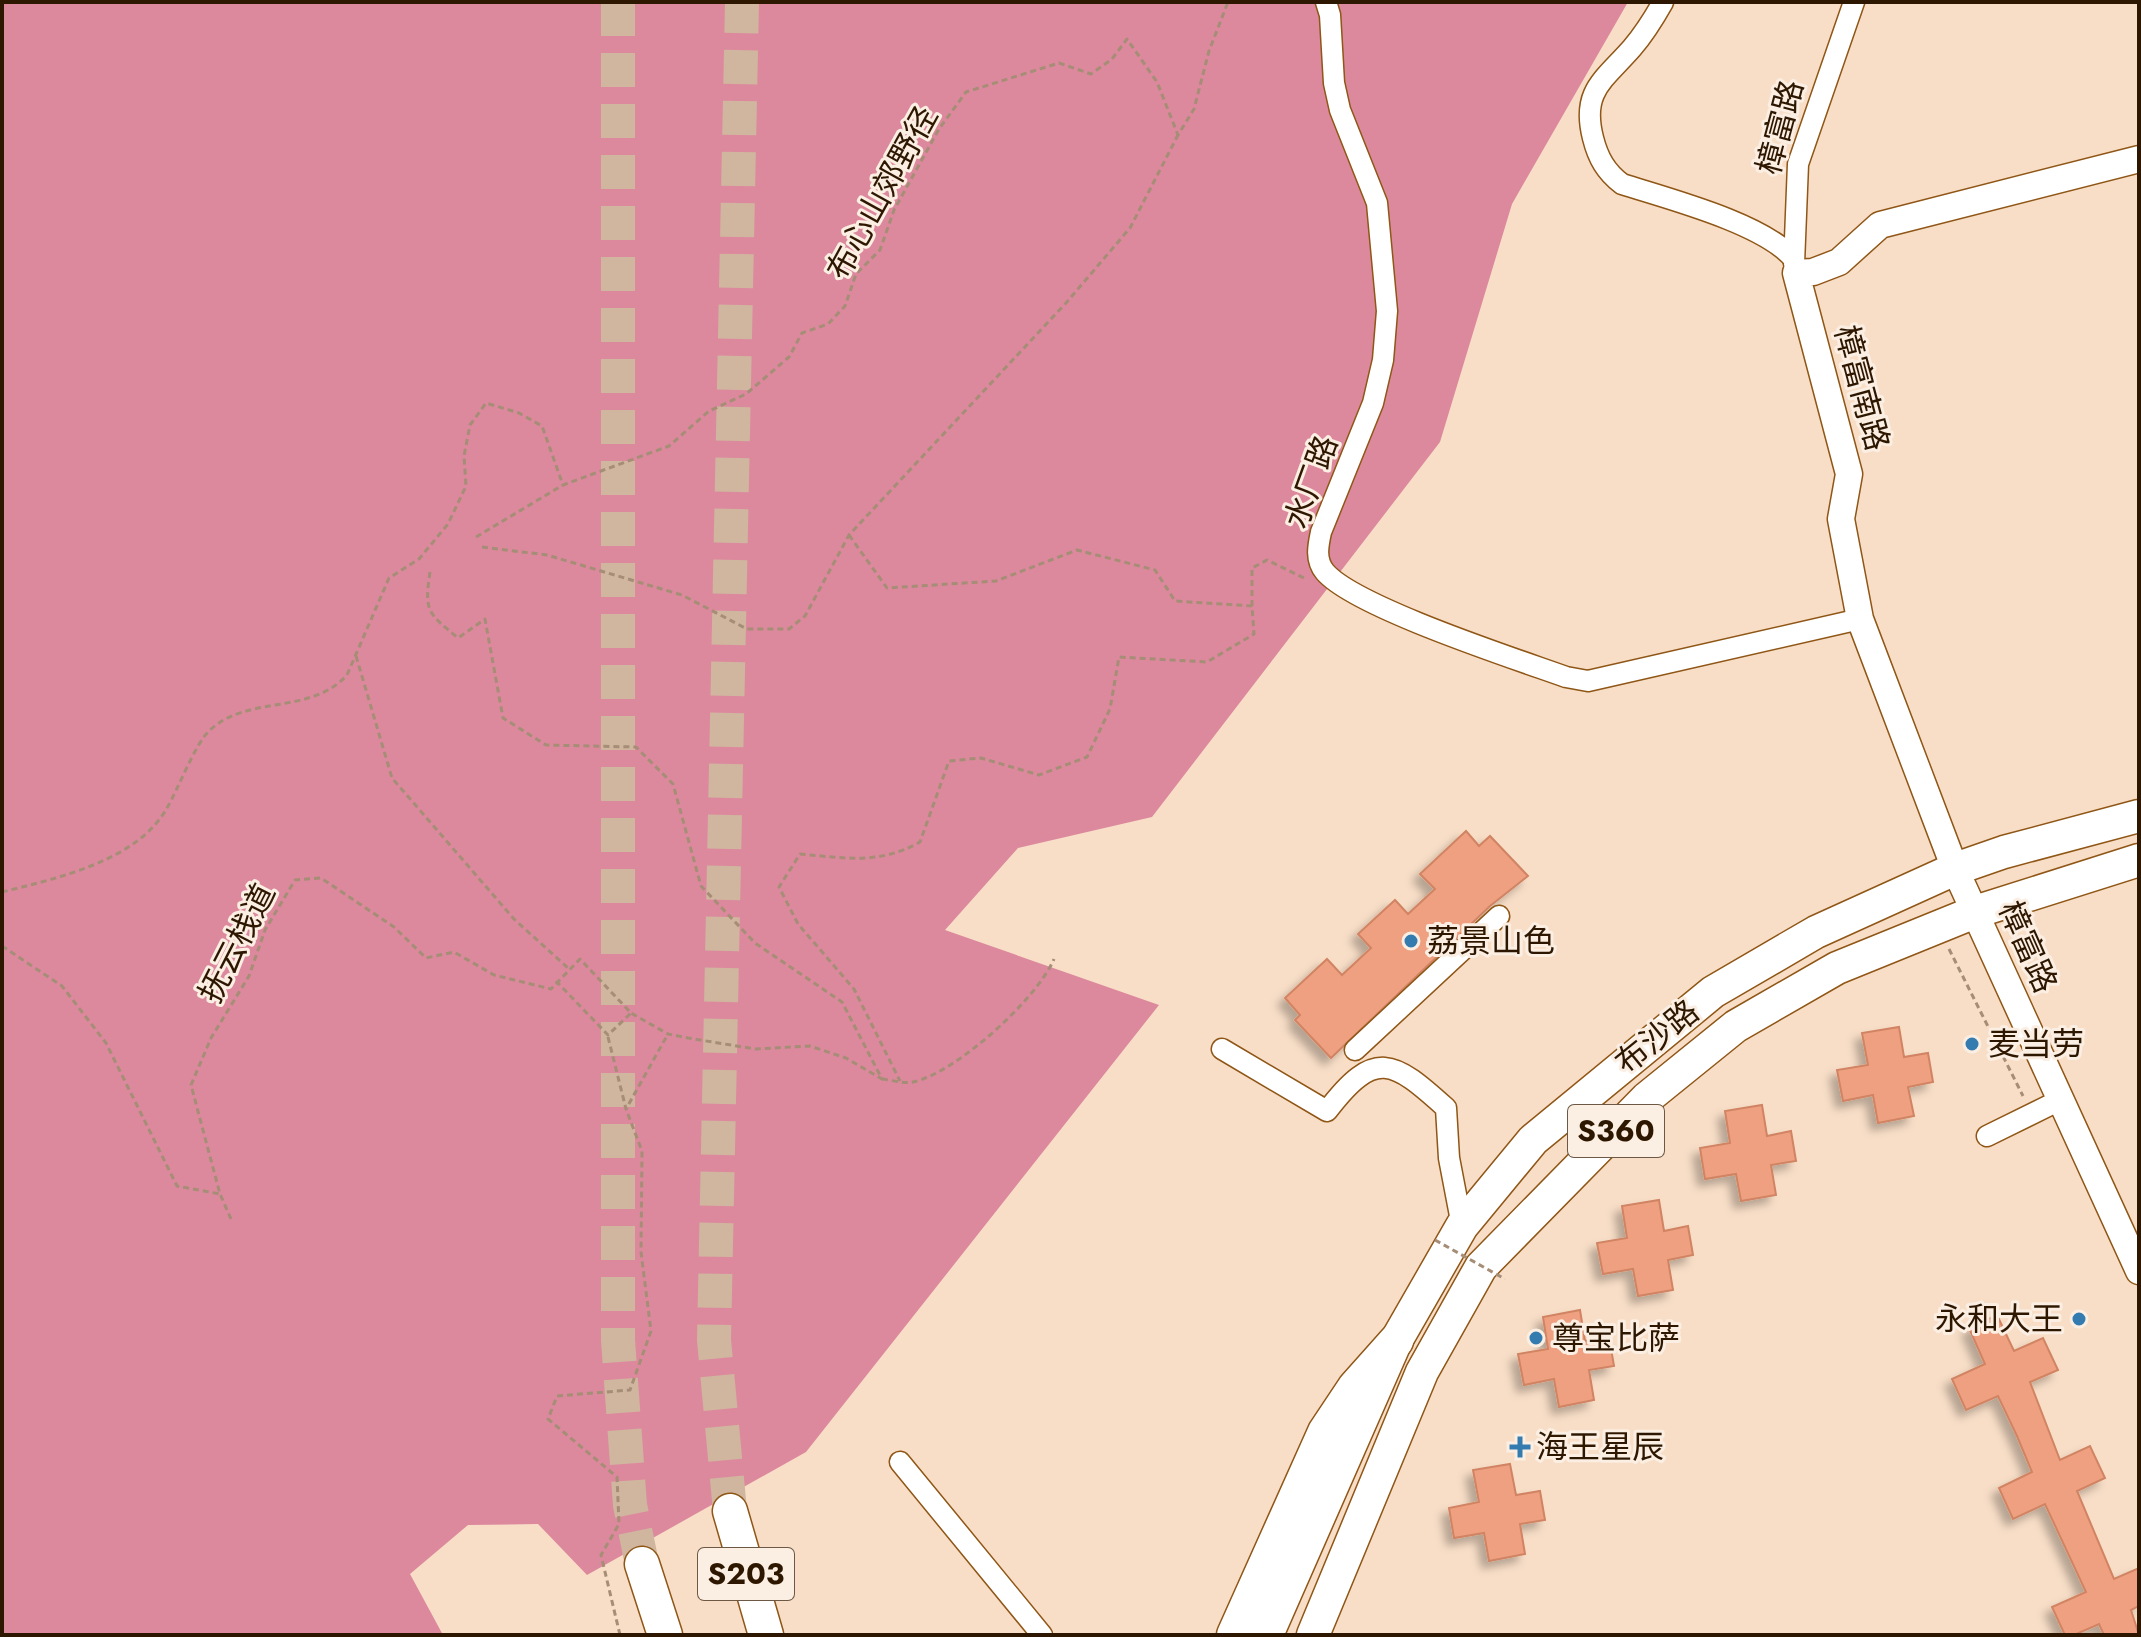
<svg xmlns="http://www.w3.org/2000/svg" width="2141" height="1637" font-family="Jost,'Noto Sans SC',sans-serif">
<style>
.forest{fill:#dc899e}
.building{fill:#eea080;stroke:#d18463;stroke-width:2;filter:url(#shadow)}
.lines{fill:none;stroke-linecap:round;stroke-linejoin:round}
.trunk-tunnel{stroke:#d0b69f;stroke-width:34;stroke-dasharray:34 17;stroke-linecap:butt}
.minor-casing{stroke:#8f5616;stroke-width:23}
.tertiary-casing{stroke:#8f5616;stroke-width:29}
.primary-casing{stroke:#8f5616;stroke-width:35}
.trunk-casing{stroke:#8f5616;stroke-width:37}
.path{stroke:#a68d76;stroke-width:3;stroke-dasharray:6 4;stroke-linecap:butt}
.minor{stroke:#fff;stroke-width:20}
.tertiary{stroke:#fff;stroke-width:26}
.primary{stroke:#fff;stroke-width:32}
.trunk{stroke:#fff;stroke-width:34}
.path-bridge{stroke:#a68d76;stroke-width:3;stroke-dasharray:6 4;stroke-linecap:butt}
.poi-dot{fill:#347cb0;stroke:#fbeee2;stroke-width:3}
.labels{text-anchor:middle;stroke-width:6;stroke-linejoin:round;paint-order:stroke}
.shield{fill:#fbeee2;stroke:#6c5844;stroke-width:2}
.shield-label{font-size:30px;font-weight:bold;fill:#2e1700}
.street-label{font-size:32px;fill:#2e1700;stroke:#fbeee2}
.poi-label{font-size:32px;fill:#2e1700;stroke:#fbeee2;text-anchor:start}
</style>
<defs>
<filter id="shadow"><feDropShadow dx="-7" dy="7" stdDeviation="4" flood-color="#0004"/></filter>
</defs>
<rect width="100%" height="100%" fill="#f8dec7"/>
<polygon class="forest" points="2,2 1628,2 1512,204 1440,442 1152,817 1018,848 945,930 1159,1005 806,1452 587,1575 538,1524 468,1525 410,1574 443,1635 2,1635"/>
<g class="building">
<polygon points="1466,831 1479,846 1490,836 1528,876 1490,906 1331,1058 1295,1020 1300,1015 1285,998 1327,959 1342,975 1371,948 1358,934 1395,900 1408,914 1435,889 1420,874"/>
<polygon points="1899,1027 1904,1057 1928,1053 1933,1082 1908,1087 1914,1116 1878,1123 1873,1095 1843,1101 1837,1070 1868,1065 1862,1033"/>
<polygon points="1762,1105 1767,1136 1791,1131 1796,1161 1771,1165 1776,1195 1741,1201 1736,1174 1705,1179 1700,1148 1730,1143 1725,1111"/>
<polygon points="1659,1200 1664,1231 1688,1226 1693,1255 1668,1260 1673,1290 1638,1296 1633,1269 1603,1274 1597,1243 1627,1238 1622,1206"/>
<polygon points="1580,1310 1585,1341 1609,1337 1614,1366 1589,1370 1594,1400 1559,1407 1554,1379 1524,1385 1518,1354 1548,1349 1543,1317"/>
<polygon points="1997,1315 2014,1351 2043,1338 2058,1370 2030,1382 2060,1460 2090,1446 2105,1478 2077,1491 2114,1579 2139,1568 2139,1606 2131,1610 2139,1635 2104,1635 2099,1624 2074,1635 2065,1635 2052,1607 2086,1592 2045,1504 2013,1519 1999,1488 2032,1472 2017,1436 1998,1396 1966,1410 1952,1379 1985,1364 1969,1328"/>
<polygon points="1510,1464 1516,1495 1540,1491 1545,1520 1520,1524 1525,1554 1489,1561 1484,1533 1454,1538 1449,1508 1479,1502 1473,1470"/>
</g>
<g class="lines">
<g class="trunk-tunnel">
<polyline points="618,2 618,1340 630,1505 642,1564"/>
<polyline points="730,1511 714,1340 742,2"/>
</g>
<g class="minor-casing">
<g id="minor">
<path d="M1326,2L1330,15L1334,83L1340,110L1377,203L1387,311L1383,360L1373,403L1321,532C1318,546 1315,560 1325,572C1355,607 1516,659 1566,677L1588,681L1860,619"/>
<path d="M1663,2C1654,18 1644,34 1632,48C1604,80 1581,91 1593,138C1598,158 1606,172 1622,184C1669,199 1762,223 1793,258"/>
<polyline points="1794,264 1798,164 1854,2"/>
<path d="M1222,1049L1327,1111C1375,1048 1393,1060 1446,1108L1449,1158L1462,1226"/>
<polyline points="1355,1050 1499,916"/>
<polyline points="1987,1136 2060,1100"/>
<polyline points="900,1462 1042,1635"/>
</g>
</g>
<g class="tertiary-casing">
<polyline id="tertiary" points="2139,159 1880,225 1839,262 1813,272 1796,273 1849,474 1841,519 1860,619 1955,869 2139,1271"/>
</g>
<g class="primary-casing">
<g id="primary">
<polyline points="1267,1635 1396,1341 1462,1226 1533,1140 1713,992 1816,932 1955,869 2004,852 2139,816"/>
<polyline points="1313,1635 1422,1372 1481,1267 1647,1098 1736,1026 1837,968 1975,912 2139,860"/>
</g>
</g>
<g class="trunk-casing">
<g id="trunk">
<polyline points="730,1511 766,1635"/>
<polyline points="642,1564 665,1635"/>
<polyline points="1234,1635 1325,1432 1355,1387 1396,1341"/>
</g>
</g>
<g class="path">
<path d="M849,535L887,588L996,581L1077,550L1155,570L1175,601L1252,606L1254,634L1207,662L1119,657L1110,709L1087,757L1039,775L981,758L949,761L920,842C879,865 846,858 800,854L779,887L798,924L854,989L900,1081"/>
<polyline points="476,537 563,485"/>
<polyline points="482,547 547,555 682,595 747,629 789,629 805,616 849,535 1066,303 1130,228 1178,135"/>
<path d="M430,572C424,612 428,613 458,638L485,619L503,718L546,745L636,747L673,784L701,886L755,943L842,1002L882,1079L846,1058L810,1046L755,1049L688,1038L668,1034L631,1013"/>
<polyline points="1252,606 1252,568 1267,560 1304,578"/>
<polyline points="356,656 392,778 514,919 569,969"/>
<path d="M2,892C58,878 137,861 167,808C178,789 195,745 208,732C245,694 310,716 347,675L389,578L419,559L448,524L466,486L464,456L470,425L486,403L519,413L542,426L563,485L669,446L709,411L746,394L789,357L802,333L828,324L845,306L856,274L880,250L894,210L939,129L966,92L1059,63L1091,74L1112,59L1127,39L1157,82L1178,135L1194,109L1209,51L1228,2"/>
<polyline points="2,946 62,986 106,1043 177,1186 220,1194"/>
<polyline points="1949,949 2023,1096"/>
<polyline points="608,1037 626,1109 668,1034"/>
<path d="M882,1079C891,1080 904,1084 913,1082C956,1073 1037,999 1054,959"/>
<polyline points="231,1219 220,1194 191,1085 211,1038 249,976 265,930 295,880 321,878 394,927 426,958 454,952 494,975 551,989 580,959 631,1013 608,1035 556,981"/>
<polyline points="620,1635 601,1555 619,1524 617,1477 548,1419 557,1396 630,1390 651,1331 641,1252 642,1151 626,1109"/>
</g>
<use href="#minor" class="minor"/>
<use href="#tertiary" class="tertiary"/>
<use href="#primary" class="primary"/>
<use href="#trunk" class="trunk"/>
<polyline class="path-bridge" points="1435,1240 1505,1279"/>
</g>
<g class="poi-dot">
<circle cx="1411" cy="941" r="8"/>
<circle cx="1972" cy="1044" r="8"/>
<circle cx="2079" cy="1319" r="8"/>
<circle cx="1536" cy="1338" r="8"/>
<path d="M1516 1435h8v8h8v8h-8v8h-8v-8h-8v-8h8z"/>
</g>
<g class="labels">
<g class="shield">
<rect x="1568" y="1105" width="96" height="52" rx="6"/>
<rect x="698" y="1548" width="96" height="52" rx="6"/>
</g>
<g class="shield-label">
<text x="1616" y="1141">S360</text>
<text x="746" y="1584">S203</text>
</g>
<g class="street-label">
<text transform="translate(1780 127) rotate(-75)" y="11">樟富路</text>
<text transform="translate(882 193) rotate(-61)" y="11">布心山郊野径</text>
<text transform="translate(1862 388) rotate(75)" y="11">樟富南路</text>
<text transform="translate(1311 482) rotate(-70)" y="11">水厂路</text>
<text transform="translate(237 943) rotate(-63)" y="11">抚云栈道</text>
<text transform="translate(2028 947) rotate(66)" y="11">樟富路</text>
<text transform="translate(1657 1037) rotate(-39)" y="11">布沙路</text>
</g>
<g class="poi-label">
<text x="1427" y="952">荔景山色</text>
<text x="1988" y="1055">麦当劳</text>
<text x="2063" y="1330" text-anchor="end">永和大王</text>
<text x="1552" y="1349">尊宝比萨</text>
<text x="1536" y="1458">海王星辰</text>
</g>
</g>
<rect width="2141" height="1637" fill="none" stroke="#2e1700" stroke-width="8"/>
</svg>
